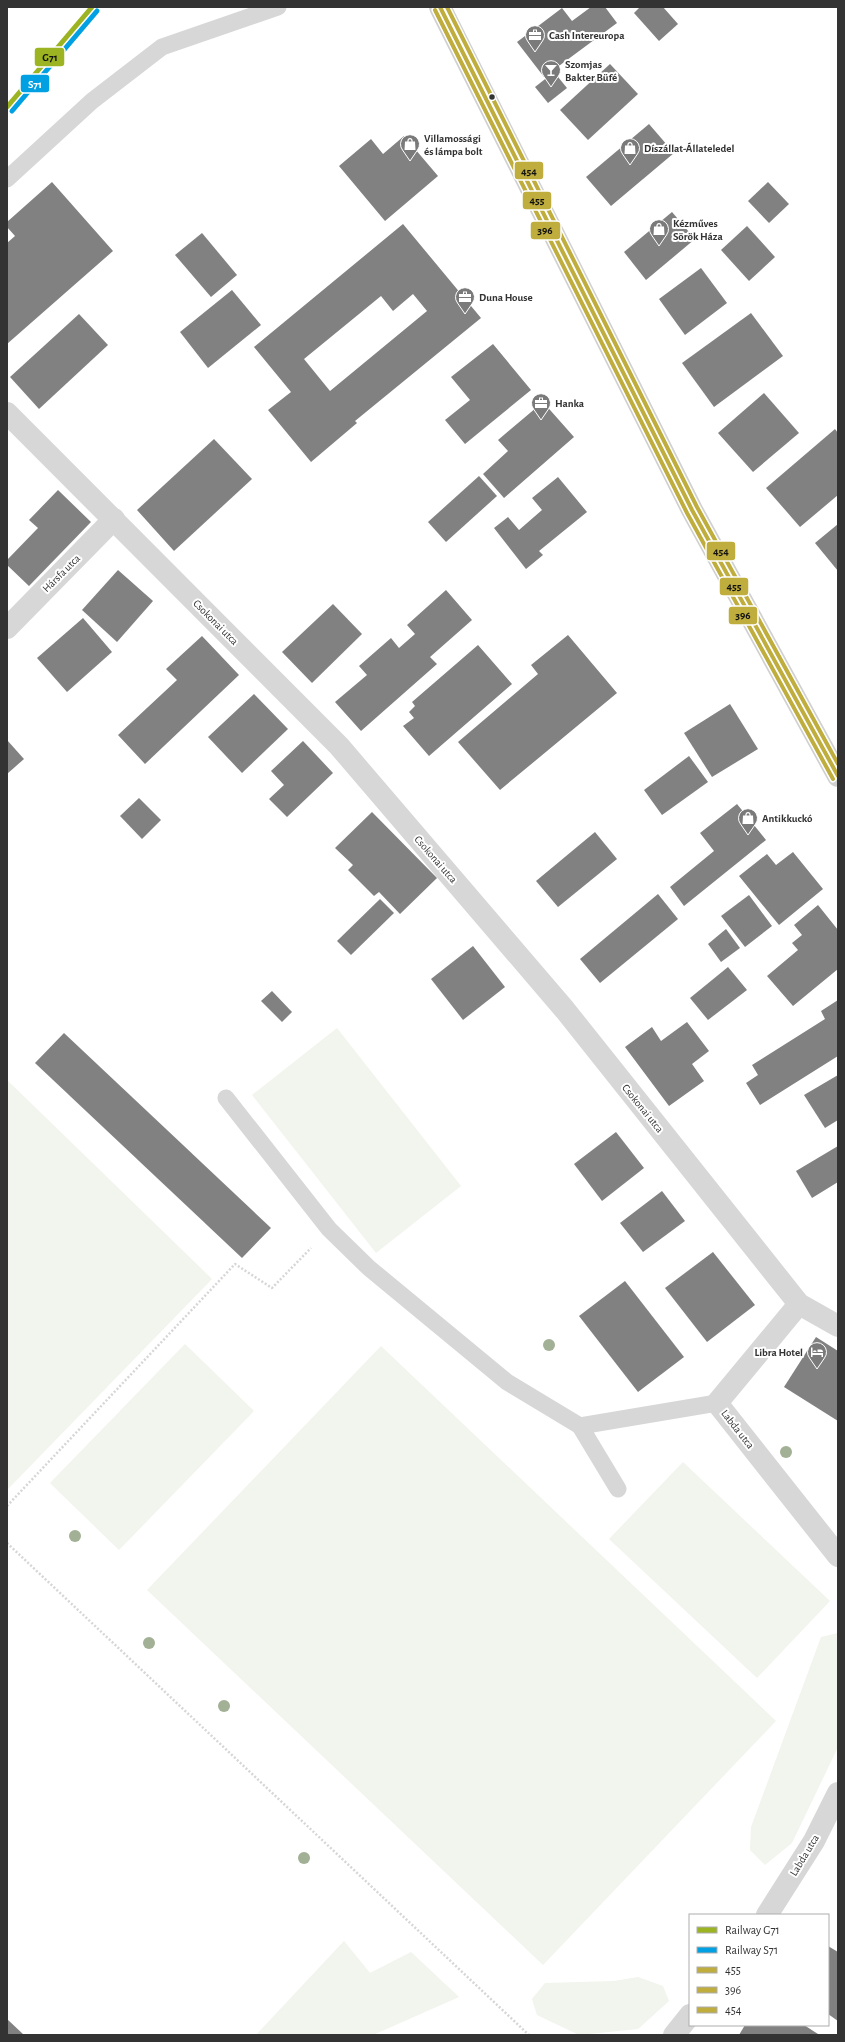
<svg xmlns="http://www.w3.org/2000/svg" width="845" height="2042" font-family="'Alegreya Sans',sans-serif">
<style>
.green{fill:#f1f5ed}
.building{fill:#818181;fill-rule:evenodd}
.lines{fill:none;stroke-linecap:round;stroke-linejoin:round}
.path{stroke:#d6d6d6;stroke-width:2.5;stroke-dasharray:2 2;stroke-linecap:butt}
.service{stroke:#d7d7d7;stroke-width:17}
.minor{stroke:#d7d7d7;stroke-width:22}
.secondary{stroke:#d0d0d0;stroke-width:22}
.bus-1-casing{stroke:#fff;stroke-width:7}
.bus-2-casing{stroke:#fff;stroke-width:7}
.bus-3-casing{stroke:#fff;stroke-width:7}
.bus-1{stroke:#bfad3e;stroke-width:4}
.bus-2{stroke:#bfad3e;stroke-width:4}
.bus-3{stroke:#bfad3e;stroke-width:4}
.rail-1-casing{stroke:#fff;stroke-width:8}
.rail-2-casing{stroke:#fff;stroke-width:8}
.rail-1{stroke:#9db422;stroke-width:5}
.rail-2{stroke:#00a0e3;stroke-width:5}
.tree{fill:#a2b095}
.bus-dot{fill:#333;stroke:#fff;stroke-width:1.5}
.labels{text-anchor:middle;stroke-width:4;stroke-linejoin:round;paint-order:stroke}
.poi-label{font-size:11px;font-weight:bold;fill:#333;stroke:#fff;text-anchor:start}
.street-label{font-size:11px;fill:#333;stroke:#fff}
.line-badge{stroke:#fff;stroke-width:1.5}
.badge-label{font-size:11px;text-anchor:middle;font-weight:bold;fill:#fff}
.pale-badge-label{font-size:11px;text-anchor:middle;font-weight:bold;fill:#111}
</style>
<rect width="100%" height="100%" fill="#fff"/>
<g class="green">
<polygon points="337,1028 461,1186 376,1253 252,1095"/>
<polygon points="7,1080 212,1279 7,1490"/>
<polygon points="185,1344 254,1411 119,1550 50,1483"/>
<polygon points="381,1346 776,1721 543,1965 147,1590"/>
<polygon points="683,1462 830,1601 757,1678 609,1539"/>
<polygon points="838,1633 838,1747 792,1843 765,1865 750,1850 751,1827 821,1637"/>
<polygon points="344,1941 370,1973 411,1952 459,1997 373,2035 256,2035"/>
<polygon points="638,1977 663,1986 669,2001 638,2029 579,2035 537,2015 532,1999 545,1983 614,1981"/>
</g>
<g class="building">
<polygon points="591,7 605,7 617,23 544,77 517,42 562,8 572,21"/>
<polygon points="640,7 663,7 678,24 659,41 634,13"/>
<polygon points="610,64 638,94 588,140 560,110"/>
<polygon points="554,72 567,88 548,103 535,87"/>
<polygon points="649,124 674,153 611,206 586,177"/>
<polygon points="404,136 438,176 385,221 339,166 371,139 383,154"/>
<polygon points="52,182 113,251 7,344 7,243 15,236 7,227 7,222"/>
<polygon points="768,182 789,204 769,223 748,201"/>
<polygon points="672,212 695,239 646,280 624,252"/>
<path d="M403,224L481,318L355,421L357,423L311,462L268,410L291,392L254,347ZM413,294L427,311L330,391L304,359L381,296L393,311Z"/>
<polygon points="747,226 775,257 749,281 721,250"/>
<polygon points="202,233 237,275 211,297 175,255"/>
<polygon points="701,268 727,303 685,335 659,299"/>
<polygon points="232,290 261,325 208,368 180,332"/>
<polygon points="751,313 783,356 714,407 682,363"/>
<polygon points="79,314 108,345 39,409 10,377"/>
<polygon points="493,344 531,390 465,444 445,420 470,400 451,377"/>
<polygon points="764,393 799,433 753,472 718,433"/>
<polygon points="543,402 574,437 504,498 483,474 508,451 498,440"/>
<polygon points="835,429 838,433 838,495 800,527 766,488"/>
<polygon points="214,439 252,479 174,551 137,510"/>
<polygon points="479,476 497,496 446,542 428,522"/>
<polygon points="558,477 587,512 539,551 543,555 526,569 494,528 508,517 519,530 542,510 532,498"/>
<polygon points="58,490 91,522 29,586 7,565 7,560 38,528 29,520"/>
<polygon points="838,524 838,571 815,543"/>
<polygon points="118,570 153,601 117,642 82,610"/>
<polygon points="446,590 472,620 430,657 437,664 361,731 335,702 367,675 359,666 391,638 399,648 415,634 407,625"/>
<polygon points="333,604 362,634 312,683 282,652"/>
<polygon points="83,618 112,652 67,692 37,658"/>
<polygon points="568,635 617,693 500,790 458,742 538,674 531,665"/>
<polygon points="202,636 239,675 145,764 118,735 177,680 166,669"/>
<polygon points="478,645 512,684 429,756 403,726 414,718 409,712 415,706 412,702"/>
<polygon points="254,694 288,729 242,773 208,737"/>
<polygon points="730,704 758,749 712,777 684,733"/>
<polygon points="7,740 24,759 7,774"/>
<polygon points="303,741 333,773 287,817 269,799 284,785 271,771"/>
<polygon points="689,756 708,782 662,815 644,790"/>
<polygon points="139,798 161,820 142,839 120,816"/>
<polygon points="737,804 766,840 684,906 670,887 714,851 700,833"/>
<polygon points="372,812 437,878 400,914 379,892 374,896 348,870 353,865 335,848"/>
<polygon points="595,832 617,859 558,907 536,881"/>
<polygon points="793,852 823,889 779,925 739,876 767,854 776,865"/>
<polygon points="658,894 678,919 600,983 580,959"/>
<polygon points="749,895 772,926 745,947 721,916"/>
<polygon points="380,899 394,913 351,955 337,941"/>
<polygon points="818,905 838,930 838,969 793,1006 767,976 798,950 792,943 802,935 794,925"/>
<polygon points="726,929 740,948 721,962 708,944"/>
<polygon points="473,946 505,987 463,1020 431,979"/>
<polygon points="728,967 747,990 708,1020 690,998"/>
<polygon points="272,991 292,1012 282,1022 261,1001"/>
<polygon points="838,1000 838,1056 760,1105 746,1083 758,1075 752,1065 825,1019 821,1011"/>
<polygon points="687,1022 709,1051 692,1064 704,1081 669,1106 625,1047 652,1027 661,1041"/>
<polygon points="64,1033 271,1228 242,1258 35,1063"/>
<polygon points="838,1075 838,1120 825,1128 804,1095"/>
<polygon points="616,1132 644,1168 602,1201 574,1164"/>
<polygon points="838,1146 838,1182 812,1198 796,1171"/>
<polygon points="662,1191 685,1221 643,1252 620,1223"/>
<polygon points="713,1252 755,1305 707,1342 665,1288"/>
<polygon points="625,1281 684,1357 638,1392 579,1316"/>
<polygon points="816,1337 838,1351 838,1421 784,1387"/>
<polygon points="828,1946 838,1952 838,2021 828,2014"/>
<polygon points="7,2019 24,2035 7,2035"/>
<polygon points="745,2025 804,2025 818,2034 739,2035"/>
</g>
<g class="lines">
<g class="path">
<polyline points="7,1506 235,1264 272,1288 311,1248"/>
<polyline points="7,1543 529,2035"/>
</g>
<g class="service">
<polyline points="7,179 92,101 162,47 278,7"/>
<polyline points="226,1098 329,1229 369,1268 507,1382 580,1426"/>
<polyline points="618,1489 580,1426 717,1403"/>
</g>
<g class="minor">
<polyline points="7,413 339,746 565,1010 799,1304 838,1326"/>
<polyline points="7,628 114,519"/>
<polyline points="799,1304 717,1403 838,1556"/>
<polyline points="767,1915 814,1841 838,1793"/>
<polyline points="674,2035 690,2015"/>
</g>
<polyline class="secondary" points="440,7 692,510 838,776"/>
<g class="bus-1-casing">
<polyline id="bus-1" points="440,7 692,510 838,776"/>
</g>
<g class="bus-2-casing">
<polyline id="bus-2" points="435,10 687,513 833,779"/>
</g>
<g class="bus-3-casing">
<polyline id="bus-3" points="447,7 697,507 838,764"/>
</g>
<use href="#bus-1" class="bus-1"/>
<use href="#bus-2" class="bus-2"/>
<use href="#bus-3" class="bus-3"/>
<g class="rail-1-casing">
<polyline id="rail-1" points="7,107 92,7"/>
</g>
<g class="rail-2-casing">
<polyline id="rail-2" points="12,111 97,11"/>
</g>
<use href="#rail-1" class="rail-1"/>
<use href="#rail-2" class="rail-2"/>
</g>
<g class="tree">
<circle cx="549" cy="1345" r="6"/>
<circle cx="786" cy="1452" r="6"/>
<circle cx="75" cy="1536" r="6"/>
<circle cx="149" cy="1643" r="6"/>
<circle cx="224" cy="1706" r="6"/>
<circle cx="304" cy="1858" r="6"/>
</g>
<defs>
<g id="office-pin" transform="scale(1)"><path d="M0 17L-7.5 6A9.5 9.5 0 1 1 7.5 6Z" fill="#7a7a7a" stroke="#fff"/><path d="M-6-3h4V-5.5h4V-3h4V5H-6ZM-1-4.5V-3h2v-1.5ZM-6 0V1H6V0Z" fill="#fff"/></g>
<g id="bar-pin" transform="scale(1)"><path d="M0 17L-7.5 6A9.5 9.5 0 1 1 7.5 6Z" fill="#7a7a7a" stroke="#fff"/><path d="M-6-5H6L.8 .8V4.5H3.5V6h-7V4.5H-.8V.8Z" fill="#fff"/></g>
<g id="shop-pin" transform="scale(1)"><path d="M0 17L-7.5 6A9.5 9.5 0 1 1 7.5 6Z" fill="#7a7a7a" stroke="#fff"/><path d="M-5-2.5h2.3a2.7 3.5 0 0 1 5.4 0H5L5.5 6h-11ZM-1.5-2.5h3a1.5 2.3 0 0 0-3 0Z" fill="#fff"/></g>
<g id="hotel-pin" transform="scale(1)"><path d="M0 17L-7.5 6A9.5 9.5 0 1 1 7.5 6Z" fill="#7a7a7a" stroke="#fff"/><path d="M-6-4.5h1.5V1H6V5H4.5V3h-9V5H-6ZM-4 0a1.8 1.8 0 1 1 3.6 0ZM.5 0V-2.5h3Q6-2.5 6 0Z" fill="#fff"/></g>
</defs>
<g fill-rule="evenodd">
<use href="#office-pin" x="535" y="35"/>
<use href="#bar-pin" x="551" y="70"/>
<use href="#shop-pin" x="410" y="144"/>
<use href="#shop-pin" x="630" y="148"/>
<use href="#shop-pin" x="659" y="229"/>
<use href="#office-pin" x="465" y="297"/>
<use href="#office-pin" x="541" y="403"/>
<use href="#shop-pin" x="748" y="818"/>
<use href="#hotel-pin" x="817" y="1352"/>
</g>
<circle class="bus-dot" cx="492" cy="97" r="3.5"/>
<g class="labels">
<g class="poi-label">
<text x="549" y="39">Cash Intereuropa</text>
<text x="565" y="68">Szomjas<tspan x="565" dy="13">Bakter Büfé</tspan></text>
<text x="424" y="142">Villamossági<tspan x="424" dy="13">és lámpa bolt</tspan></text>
<text x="644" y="152">Díszállat-Állateledel</text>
<text x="673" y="227">Kézműves<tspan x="673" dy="13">Sörök Háza</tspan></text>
<text x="479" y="301">Duna House</text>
<text x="555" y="407">Hanka</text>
<text x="762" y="822">Antikkuckó</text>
<text x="803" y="1356" text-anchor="end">Libra Hotel</text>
</g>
<g class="street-label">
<text transform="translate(61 573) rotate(-45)" y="4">Hársfa utca</text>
<text transform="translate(216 622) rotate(45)" y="4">Csokonai utca</text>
<text transform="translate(436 859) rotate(49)" y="4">Csokonai utca</text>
<text transform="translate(643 1108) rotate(51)" y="4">Csokonai utca</text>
<text transform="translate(738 1429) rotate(52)" y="4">Labda utca</text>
<text transform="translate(804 1855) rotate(-59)" y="4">Labda utca</text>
</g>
</g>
<g class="line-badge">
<rect x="34" y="47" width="31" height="20" rx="4" fill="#9db422"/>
<rect x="20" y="74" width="30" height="19" rx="4" fill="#00a0e3"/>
<rect x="514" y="161" width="30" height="19" rx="4" fill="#bfad3e"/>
<rect x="522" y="191" width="30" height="19" rx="4" fill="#bfad3e"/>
<rect x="530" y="221" width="31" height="19" rx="4" fill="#bfad3e"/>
<rect x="706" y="541" width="30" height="20" rx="4" fill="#bfad3e"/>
<rect x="719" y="577" width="30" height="19" rx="4" fill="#bfad3e"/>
<rect x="728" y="606" width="30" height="19" rx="4" fill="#bfad3e"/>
</g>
<g class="badge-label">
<text x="35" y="88">S71</text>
</g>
<g class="pale-badge-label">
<text x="50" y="61">G71</text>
<text x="529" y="175">454</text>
<text x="537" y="204">455</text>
<text x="545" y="234">396</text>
<text x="721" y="555">454</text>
<text x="734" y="590">455</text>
<text x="743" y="619">396</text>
</g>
<rect width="845" height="2042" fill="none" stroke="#333333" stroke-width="16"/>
<rect x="689" y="1914" width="140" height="112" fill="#ffffff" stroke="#adadad"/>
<rect x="697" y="1927" width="20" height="6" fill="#9db422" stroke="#adadad"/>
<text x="725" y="1934" font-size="12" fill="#333333">Railway G71</text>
<rect x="697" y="1947" width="20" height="6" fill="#00a0e3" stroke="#adadad"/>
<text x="725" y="1954" font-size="12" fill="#333333">Railway S71</text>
<rect x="697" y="1967" width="20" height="6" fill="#bfad3e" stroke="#adadad"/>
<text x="725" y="1974" font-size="12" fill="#333333">455</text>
<rect x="697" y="1987" width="20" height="6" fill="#bfad3e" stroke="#adadad"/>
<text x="725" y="1994" font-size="12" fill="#333333">396</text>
<rect x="697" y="2007" width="20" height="6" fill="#bfad3e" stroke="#adadad"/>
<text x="725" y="2014" font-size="12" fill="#333333">454</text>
</svg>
